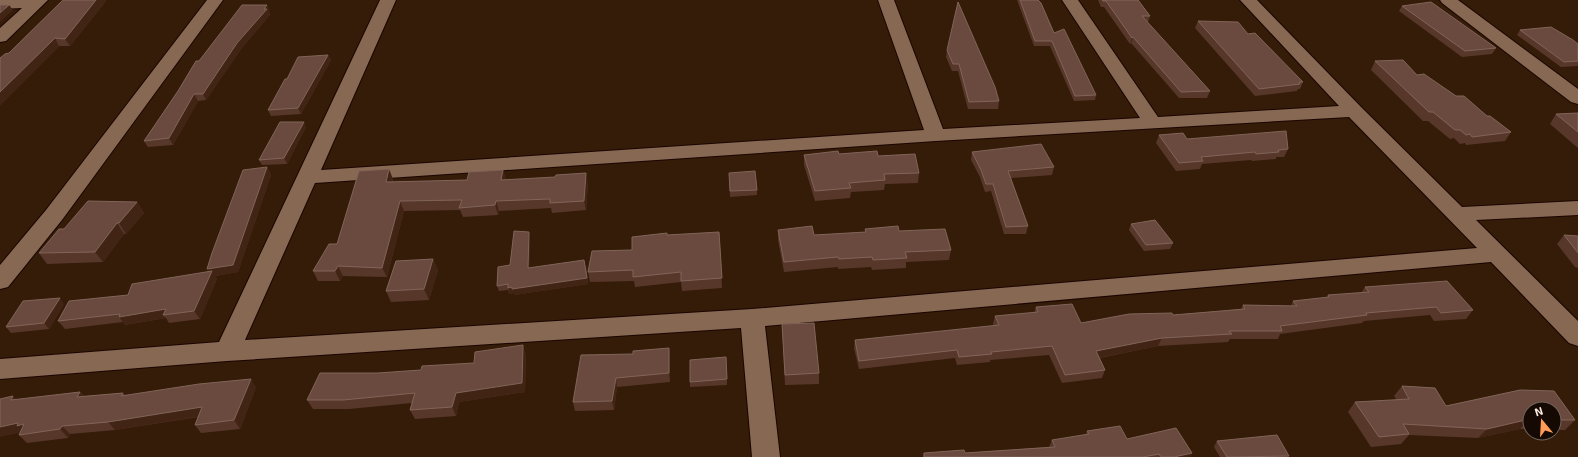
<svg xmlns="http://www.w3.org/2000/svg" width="1578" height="457" font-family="'Exo 2',sans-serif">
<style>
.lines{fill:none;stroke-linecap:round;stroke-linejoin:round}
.minor-casing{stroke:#1b0500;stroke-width:2}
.minor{fill:#866853;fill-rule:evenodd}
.wall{fill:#58372b}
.shaded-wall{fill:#422415}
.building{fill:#6a4a3e;stroke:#816458}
</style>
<rect width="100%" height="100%" fill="#341c08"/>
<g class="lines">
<g class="minor-casing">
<g id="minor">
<polygon points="0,0 48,0 6,41 0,42 0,28 22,8 0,9"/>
<polygon points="207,0 223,0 62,220 8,287 0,289 0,265 46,210"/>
<path d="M380,0H396L321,170L924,130L878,0H894L943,129L1140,118L1062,0H1078L1158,117L1339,106L1240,0H1257L1361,107L1462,207L1578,201V215L1476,220L1578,321V346L1569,343L1491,262L765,326L780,457H752L741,328L227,361L0,379V359L219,342ZM1349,117L1477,248L752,309L245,340L315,183L936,141Z"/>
<polygon points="1440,0 1458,0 1578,89 1578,104 1571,102 1442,3"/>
</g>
</g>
<use href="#minor" class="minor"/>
</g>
<g class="wall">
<polygon points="63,0 105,0 106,1 70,46 59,46 0,105 0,58 9,53"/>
<polygon points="1017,0 1038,0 1054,33 1096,95 1095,100 1074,101 1050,46 1034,46"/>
<polygon points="1098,0 1138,0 1150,16 1148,22 1147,22 1210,91 1207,98 1179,98 1131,43 1130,44 1104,7 1101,7"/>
<polygon points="1402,6 1496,48 1492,54 1462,57 1399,11"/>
<polygon points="270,11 269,12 270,15 241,49 206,100 198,101 173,145 148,147 144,141 199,61"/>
<polygon points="1198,21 1248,34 1303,82 1300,89 1298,89 1297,91 1255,96 1195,28"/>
<polygon points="1520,30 1578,44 1578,66 1561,67 1517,35"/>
<polygon points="947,50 999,101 998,109 968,109 958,71 952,71 946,57"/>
<polygon points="328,55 331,60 301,114 271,116 268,110 287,79"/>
<polygon points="1375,61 1417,75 1456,96 1487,116 1511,132 1505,141 1466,145 1465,143 1460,144 1454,138 1450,139 1428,121 1423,121 1371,70"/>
<polygon points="1578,113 1578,148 1550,124 1556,114"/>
<polygon points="306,127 287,164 262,165 259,160"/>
<polygon points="1159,135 1187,139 1288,149 1284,157 1276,157 1276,159 1252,161 1251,160 1202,164 1200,169 1176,171 1156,143"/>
<polygon points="972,152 1054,167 1052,175 1011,178 1028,226 1026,234 1004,234 991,191 985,192 980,177 971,160"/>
<polygon points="839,154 878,156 919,173 918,183 885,184 884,190 851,192 850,198 815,201 804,165 804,155"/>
<polygon points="267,167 271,175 238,272 215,276 217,279 200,319 169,323 166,318 125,325 123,322 65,329 58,321 128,295 209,271"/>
<polygon points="503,170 506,180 588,183 586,210 552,213 551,208 499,211 498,215 463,217 460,210 404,211 387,277 343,276 340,281 318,281 313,271 337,244 393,179 393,182 467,180"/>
<polygon points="729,173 757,190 757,195 730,197"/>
<polygon points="137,202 144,213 126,234 124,234 103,262 47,264 39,253 64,229"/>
<polygon points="1131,224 1173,243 1170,249 1144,251 1129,230"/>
<polygon points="865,229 899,231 951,250 949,260 906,262 906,268 872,270 871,267 838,269 838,267 784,272 778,240 778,230 814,235 865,232"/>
<polygon points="668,235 720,242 722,288 682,291 681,282 635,287 634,281 590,282 588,272"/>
<polygon points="1564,235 1578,236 1578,268 1575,267 1557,244"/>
<polygon points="530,238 529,268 586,266 588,284 514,295 514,293 509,294 508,290 499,291 497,286 510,265"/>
<polygon points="433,259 438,270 429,300 391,302 386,291"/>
<polygon points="1365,287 1473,310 1466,319 1434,321 1430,315 1364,321 1362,323 1280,334 1278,339 1230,339 1228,342 1158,346 1100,358 1105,370 1102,378 1062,383 1049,355 990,360 990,362 957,365 955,358 859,369 854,348 855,340 994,326 993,324 995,316 1034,313 1036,307 1081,323 1241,309 1243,305 1291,306 1293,301 1326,298 1328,295 1361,293"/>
<polygon points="64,304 49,329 11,333 6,327"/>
<polygon points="782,324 819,373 819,384 785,385"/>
<polygon points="526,354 525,392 459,402 456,416 415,419 410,410 412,403 349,409 313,409 307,400 378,373 421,370 474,363"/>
<polygon points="633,354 670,357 670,382 617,387 614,410 575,411 573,402"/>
<polygon points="726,357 727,385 690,387 690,382"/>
<polygon points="1402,386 1435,388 1446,406 1520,390 1554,391 1575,420 1565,430 1554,430 1554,409 1530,409 1530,429 1520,429 1478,438 1409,435 1401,444 1371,447 1348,412 1355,402 1397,400 1394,396"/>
<polygon points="256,387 240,429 201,433 195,425 198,417 115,430 70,434 68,438 27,443 19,435 20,433 16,400 80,392 84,396 123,393 125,395"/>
<polygon points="1087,431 1192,453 1190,457 923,457 924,453 965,453 1049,447 1052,440 1086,435"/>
<polygon points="1217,441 1289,456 1289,457 1220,457 1214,447"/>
</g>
<g class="shaded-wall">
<polygon points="96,0 105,0 106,1 70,46 65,39"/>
<polygon points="9,5 13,10 0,22 0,13"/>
<polygon points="267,5 270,11 269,12 270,15 241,49 206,100 203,94 237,43"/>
<polygon points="1133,37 1131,43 1130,44 1132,38"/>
<polygon points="55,38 59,46 0,105 0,92"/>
<polygon points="328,55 331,60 301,114 298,108"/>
<polygon points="194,94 198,101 173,145 169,138"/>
<polygon points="304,122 306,127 287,164 284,158"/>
<polygon points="267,167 271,175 238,272 215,276 217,279 200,319 194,311 210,274 207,269"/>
<polygon points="389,169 393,179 390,192 386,182"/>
<polygon points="503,170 506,180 501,180"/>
<polygon points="586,173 588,183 586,210 584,201"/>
<polygon points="400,201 404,211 387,277 382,268"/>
<polygon points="496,201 499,211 498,215 495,205"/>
<polygon points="137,202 144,213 126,234 119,223"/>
<polygon points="117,223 124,234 103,262 95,252"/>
<polygon points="529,232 530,238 529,274 528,268"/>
<polygon points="433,259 438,270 429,300 424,289"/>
<polygon points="584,260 588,284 514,295 514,293 509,294 508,288"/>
<polygon points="338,266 343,276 340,281 335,271"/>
<polygon points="60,298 64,304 49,329 44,323"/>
<polygon points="166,309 163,315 166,318 125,325 119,317"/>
<polygon points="1162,338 1158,346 1093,359 1096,351"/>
<polygon points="523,345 526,354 525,392 459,402 456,416 452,407 456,393"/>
<polygon points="669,348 670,357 670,382 669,373"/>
<polygon points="616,378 617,387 614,410 612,401"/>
<polygon points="251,379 256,387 240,429 234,420"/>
<polygon points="80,392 87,400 77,397"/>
<polygon points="13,396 21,405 11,400"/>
<polygon points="202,407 208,415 115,430 108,422"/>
<polygon points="1529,419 1520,429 1478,438 1487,429"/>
<polygon points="18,423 24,424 24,432 0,437 0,427"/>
<polygon points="62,426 70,434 68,438 60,429"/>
<polygon points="1192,453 1190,457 1174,457"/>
</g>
<g class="building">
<polygon points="63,0 96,0 65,39 55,38 0,92 0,58 5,54 9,53"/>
<polygon points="1020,0 1038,0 1041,3 1054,33 1064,29 1096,95 1075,96 1052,41 1035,41"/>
<polygon points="1102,0 1138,0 1150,16 1142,16 1210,91 1181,92 1133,37 1132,38 1106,1 1103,1"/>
<polygon points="958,2 995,87 999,101 969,102 959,64 953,64 947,50"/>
<polygon points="1431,2 1496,48 1465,51 1402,6"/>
<polygon points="0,5 9,5 0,13"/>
<polygon points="242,5 267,5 264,9 267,9 237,43 203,94 194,94 169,138 144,141 178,91 196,61 199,61"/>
<polygon points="1198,21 1238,22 1248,34 1255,33 1303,82 1299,82 1300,84 1259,89"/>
<polygon points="1551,27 1573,40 1578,44 1578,61 1564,62 1520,30"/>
<polygon points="328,55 298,108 268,110 285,79 287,79 298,57"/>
<polygon points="1403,60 1417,75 1424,74 1456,96 1464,96 1487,116 1490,116 1511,132 1472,137 1470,134 1466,135 1460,130 1455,130 1433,112 1429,112 1375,61"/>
<polygon points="1578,113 1578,132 1556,114"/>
<polygon points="280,122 304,122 284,158 259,160"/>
<polygon points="1286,131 1288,149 1278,150 1279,152 1256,154 1255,152 1201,157 1203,161 1179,163 1159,135 1183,133 1187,139"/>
<polygon points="1041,144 1054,167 1008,171 1028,226 1006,227 993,184 986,184 981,170 972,152"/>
<polygon points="838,151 839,154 877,151 878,156 915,154 919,173 884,174 885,180 849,183 851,188 815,191 804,155"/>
<polygon points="267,167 233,265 207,269 212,253 243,170"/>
<polygon points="389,169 386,182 467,180 469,172 503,170 501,180 555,177 556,175 586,173 584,201 550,203 550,199 496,201 495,205 459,208 462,200 400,201 382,268 338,266 335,271 313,271 329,244 337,244 359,171"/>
<polygon points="755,171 757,190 730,191 729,173"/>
<polygon points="88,201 137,202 119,223 117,223 95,252 39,253 59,229 64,229"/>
<polygon points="1155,220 1173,243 1146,245 1131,224"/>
<polygon points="812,226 814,235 866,232 865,229 898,226 899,231 945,229 951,250 905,252 907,258 873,260 872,257 839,259 838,257 784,262 778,230"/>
<polygon points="514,231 529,232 528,268 584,260 587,278 512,289 512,287 508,288 508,284 497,286 498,267 510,265"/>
<polygon points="719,232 722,278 681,281 681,272 633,277 633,270 588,272 592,251 632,250 632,237 667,233 667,235"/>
<polygon points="1564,235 1578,236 1578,253"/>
<polygon points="433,259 424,289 386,291 396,261"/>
<polygon points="212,271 194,311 163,315 166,309 119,317 120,314 58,321 69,301 128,295 132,284"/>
<polygon points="1447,281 1473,310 1441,313 1436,307 1366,313 1367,315 1280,326 1282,331 1229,331 1232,334 1162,338 1096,351 1105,370 1065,375 1052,346 991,352 992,354 959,357 957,350 859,361 855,340 999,325 995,316 1038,312 1036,307 1072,304 1081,323 1129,314 1172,313 1173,315 1245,309 1243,305 1297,306 1293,301 1329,297 1328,295 1369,292 1365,287"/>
<polygon points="60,298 44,323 6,327 23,301"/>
<polygon points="814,323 819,373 785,375 782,324"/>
<polygon points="523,345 522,383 456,393 452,407 410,410 415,393 343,400 307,400 320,373 378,373 421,370 422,366 474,363 475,352"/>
<polygon points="669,348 669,373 616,378 612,401 573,402 581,355 633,354 633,351"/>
<polygon points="726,357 727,379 690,382 690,360"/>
<polygon points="251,379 234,420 195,425 202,407 108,422 62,426 60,429 19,435 24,424 17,426 18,423 0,427 0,399 13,396 11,400 80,392 77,397 123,393 121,396 199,384"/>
<polygon points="1402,386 1435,388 1446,406 1520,390 1554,391 1575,420 1554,420 1554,409 1530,409 1530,419 1487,429 1403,424 1409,434 1379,437 1355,402 1409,399"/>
<polygon points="1120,426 1127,439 1176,428 1192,453 1174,457 1161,457 1159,454 1143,457 924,457 924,453 964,450 965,453 1055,447 1052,440 1089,434 1087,431"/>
<polygon points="1277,435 1289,456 1227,457 1217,441"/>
</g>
<g transform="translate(1542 421) rotate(342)"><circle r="19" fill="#140903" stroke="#72645c"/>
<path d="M0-3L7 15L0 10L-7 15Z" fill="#fe9b58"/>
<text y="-6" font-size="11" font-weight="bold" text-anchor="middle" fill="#feede1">N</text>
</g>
</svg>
